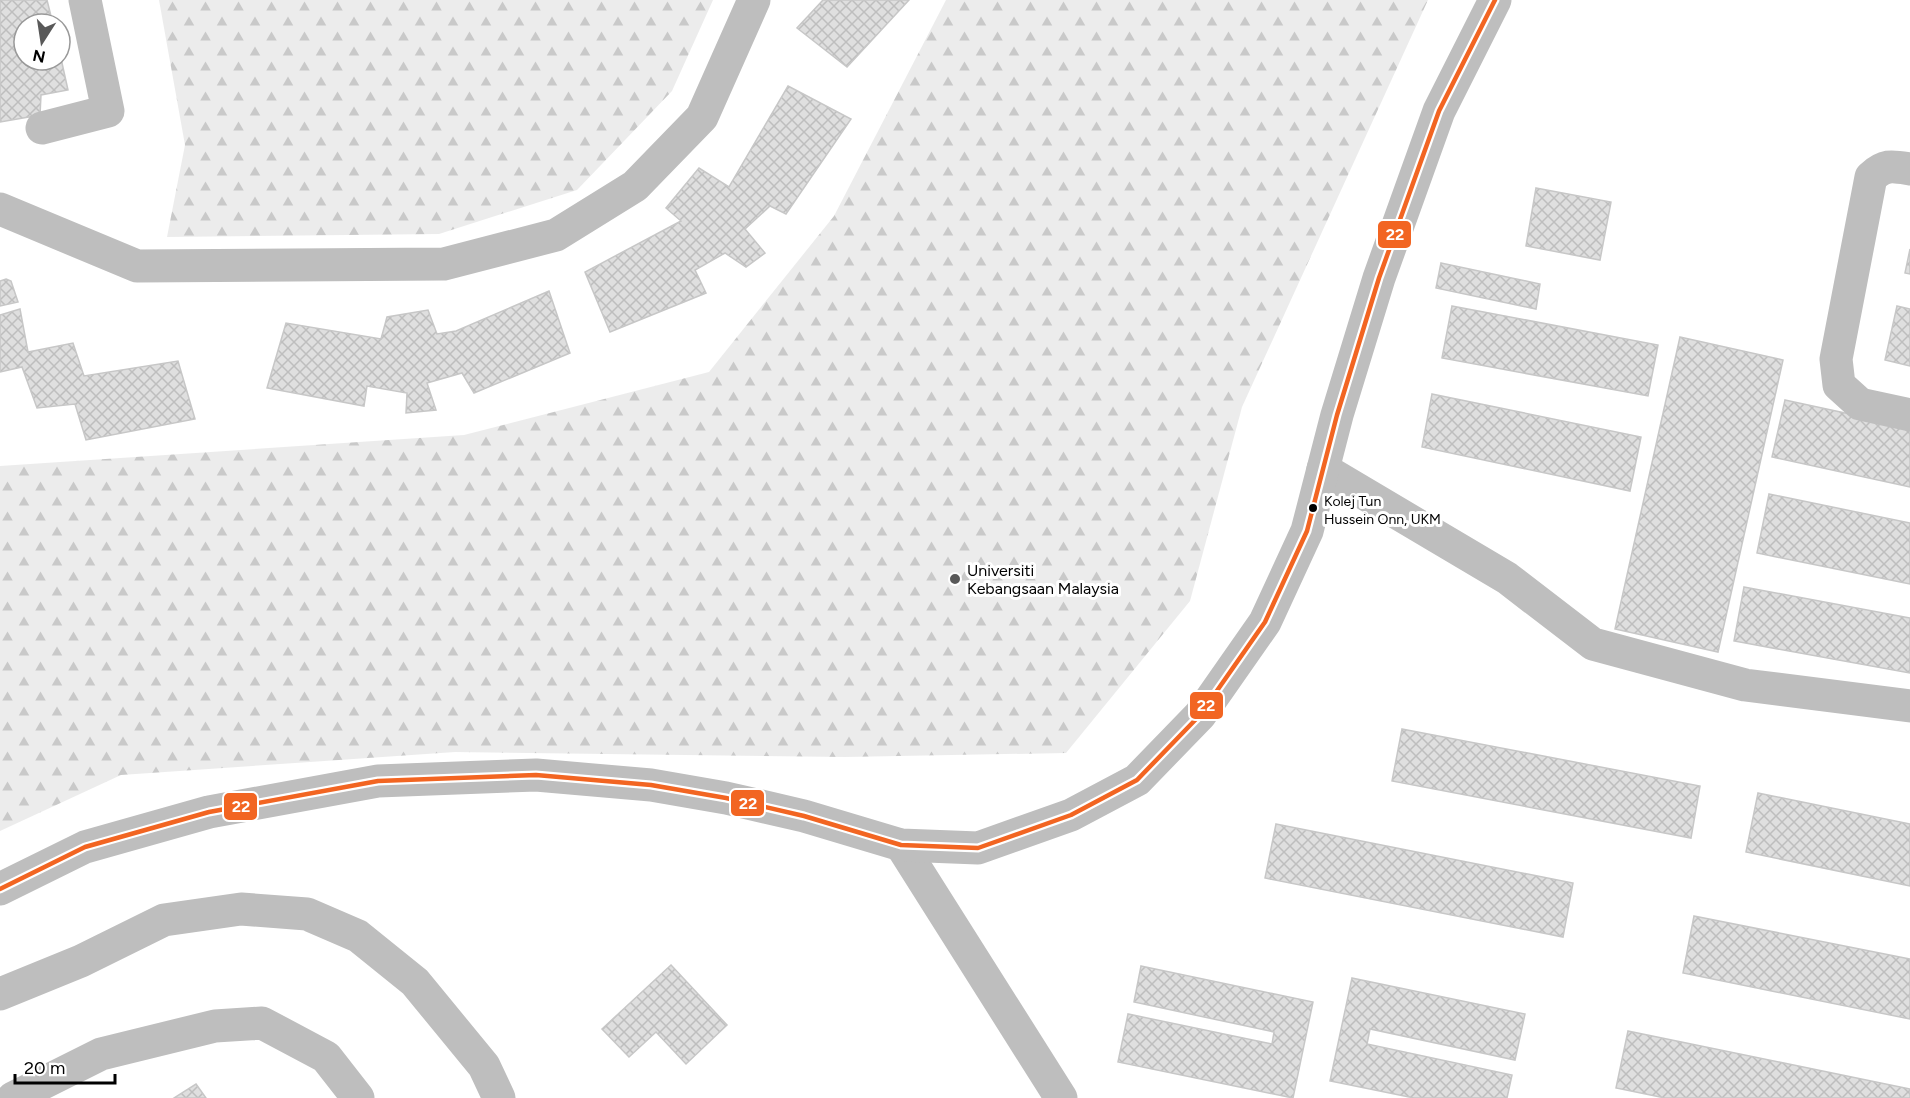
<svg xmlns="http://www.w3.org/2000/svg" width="1910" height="1098" font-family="Figtree,sans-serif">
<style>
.forest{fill:url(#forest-firs)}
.building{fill:url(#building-cross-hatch);stroke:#c7c7c7;stroke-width:1.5}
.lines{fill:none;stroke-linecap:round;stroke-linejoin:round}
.minor{stroke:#bebebe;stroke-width:33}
.bus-1-casing{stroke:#fff;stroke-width:9}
.bus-1{stroke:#f26522;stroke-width:4.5}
.bus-dot{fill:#000;stroke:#fff;stroke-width:2}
.poi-dot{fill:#595959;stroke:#fff;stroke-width:2}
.labels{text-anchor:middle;stroke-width:6;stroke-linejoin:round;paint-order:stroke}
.bus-label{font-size:14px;fill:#000;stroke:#fff;text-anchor:start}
.poi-label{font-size:16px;fill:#000;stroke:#fff;text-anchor:start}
.line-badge{stroke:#fff;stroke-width:2}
.badge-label{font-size:16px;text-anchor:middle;font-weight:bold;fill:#fff}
</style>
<defs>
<pattern id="forest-firs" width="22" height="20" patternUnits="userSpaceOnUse" patternTransform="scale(1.5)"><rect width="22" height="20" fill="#ececec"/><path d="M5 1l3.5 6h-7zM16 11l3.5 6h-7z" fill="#c9c9c9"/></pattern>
<pattern id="building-cross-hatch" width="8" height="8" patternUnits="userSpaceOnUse" patternTransform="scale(1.5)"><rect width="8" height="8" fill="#dfdfdf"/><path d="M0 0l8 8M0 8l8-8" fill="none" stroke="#bebebe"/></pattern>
</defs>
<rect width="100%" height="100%" fill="#fff"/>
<g class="forest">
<polygon points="159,0 713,0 672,91 577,190 439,234 167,237 185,145"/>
<polygon points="946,0 1428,0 1242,407 1190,601 1066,753 845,757 455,752 121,775 0,831 0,466 464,435 709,372 834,216"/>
</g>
<g class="building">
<polygon points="0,0 47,0 53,24 24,24 24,60 60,60 60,54 68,90 41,95 40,115 0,122"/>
<polygon points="823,0 909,0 847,67 797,28"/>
<polygon points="788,86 851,119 786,214 770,206 745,229 765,253 746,267 725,253 695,270 706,293 610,332 585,272 681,221 666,208 699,168 729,187"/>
<polygon points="1536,188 1611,202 1600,260 1526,246"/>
<polygon points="1910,249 1910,274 1905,273"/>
<polygon points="1441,263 1540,284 1536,309 1436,288"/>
<polygon points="6,279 11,281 18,302 0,306 0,281"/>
<polygon points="549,291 570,353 474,393 462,373 427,383 436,410 406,413 407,393 367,386 364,406 267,388 286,323 381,339 387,317 428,310 437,334 456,331"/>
<polygon points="1452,306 1658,345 1648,396 1442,358"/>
<polygon points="1897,306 1910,309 1910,366 1885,360"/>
<polygon points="20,309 28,352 73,343 84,376 178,361 195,419 86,440 75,404 37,408 22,367 0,372 0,315"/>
<polygon points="1680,337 1783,360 1718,652 1615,629"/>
<polygon points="1432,394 1641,437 1630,491 1422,447"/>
<polygon points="1785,400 1910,427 1910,487 1772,457"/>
<polygon points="1769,494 1910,523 1910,584 1757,553"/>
<polygon points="1744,587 1910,618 1910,673 1734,641"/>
<polygon points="1402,729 1700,786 1691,838 1392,781"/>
<polygon points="1758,793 1910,824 1910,886 1746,852"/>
<polygon points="1276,824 1573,883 1563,937 1265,878"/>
<polygon points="1694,916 1910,959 1910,1019 1683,973"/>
<polygon points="671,965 727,1025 686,1064 656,1032 629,1057 602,1029"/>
<polygon points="1141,966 1313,1002 1293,1098 1118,1062 1128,1014 1272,1044 1274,1032 1134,1002"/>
<polygon points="1352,978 1525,1014 1515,1060 1370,1029 1367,1044 1512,1075 1507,1098 1414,1098 1330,1081"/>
<polygon points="1628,1031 1910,1089 1910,1098 1665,1098 1616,1088"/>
<polygon points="196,1084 206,1098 174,1098"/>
</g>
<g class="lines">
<g class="minor">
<polyline points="42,128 108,111 85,0"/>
<path d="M1910,169C1892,166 1885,164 1871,177L1836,359L1839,385L1860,404L1910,415"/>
<polyline points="0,209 137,266 444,264 556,235 635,186 702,117 754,0"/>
<polyline points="1323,469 1507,578 1593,644 1745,685 1910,706"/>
<polyline points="901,845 1061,1098"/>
<polyline points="0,889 85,847 209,812 378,781 536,775 651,785 726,798 804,816 901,845 978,848 1071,815 1137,780 1200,715 1265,622 1307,531 1337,415 1379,278 1439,111 1495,0"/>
<polyline points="0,994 81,961 164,920 241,909 307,914 358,936 415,982 484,1066 499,1098"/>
<polyline points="13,1098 101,1054 215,1026 262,1023 326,1057 358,1098"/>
</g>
<g class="bus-1-casing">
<polyline id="bus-1" points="0,889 85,847 209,812 378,781 536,775 651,785 726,798 804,816 901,845 978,848 1071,815 1137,780 1200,715 1265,622 1307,531 1337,415 1379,278 1439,111 1495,0"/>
</g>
<use href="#bus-1" class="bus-1"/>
</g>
<circle class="bus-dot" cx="1313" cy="508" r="5"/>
<circle class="poi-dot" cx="955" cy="579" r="6"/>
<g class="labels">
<g class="bus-label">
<text x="1324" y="506">Kolej Tun<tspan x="1324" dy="18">Hussein Onn, UKM</tspan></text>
</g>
<g class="poi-label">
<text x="967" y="576">Universiti<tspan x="967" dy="18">Kebangsaan Malaysia</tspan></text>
</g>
</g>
<g class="line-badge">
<rect x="1377" y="220" width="35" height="29" rx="6" fill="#f26522"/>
<rect x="1189" y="691" width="35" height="29" rx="6" fill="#f26522"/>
<rect x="730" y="789" width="35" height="28" rx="6" fill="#f26522"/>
<rect x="223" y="792" width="35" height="29" rx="6" fill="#f26522"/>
</g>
<g class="badge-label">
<text x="1395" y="240">22</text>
<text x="1206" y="711">22</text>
<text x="748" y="809">22</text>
<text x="241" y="812">22</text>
</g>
<g transform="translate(42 42) rotate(192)"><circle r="28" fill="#ffffff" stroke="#999999" stroke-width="1.5"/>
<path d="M0-4.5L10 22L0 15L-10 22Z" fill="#595959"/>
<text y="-9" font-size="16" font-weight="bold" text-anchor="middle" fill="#000000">N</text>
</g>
<path d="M15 1074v9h100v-9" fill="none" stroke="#000000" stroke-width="3"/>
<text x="24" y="1074" font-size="18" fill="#000000" stroke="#ffffff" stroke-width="4.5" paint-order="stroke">20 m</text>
</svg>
